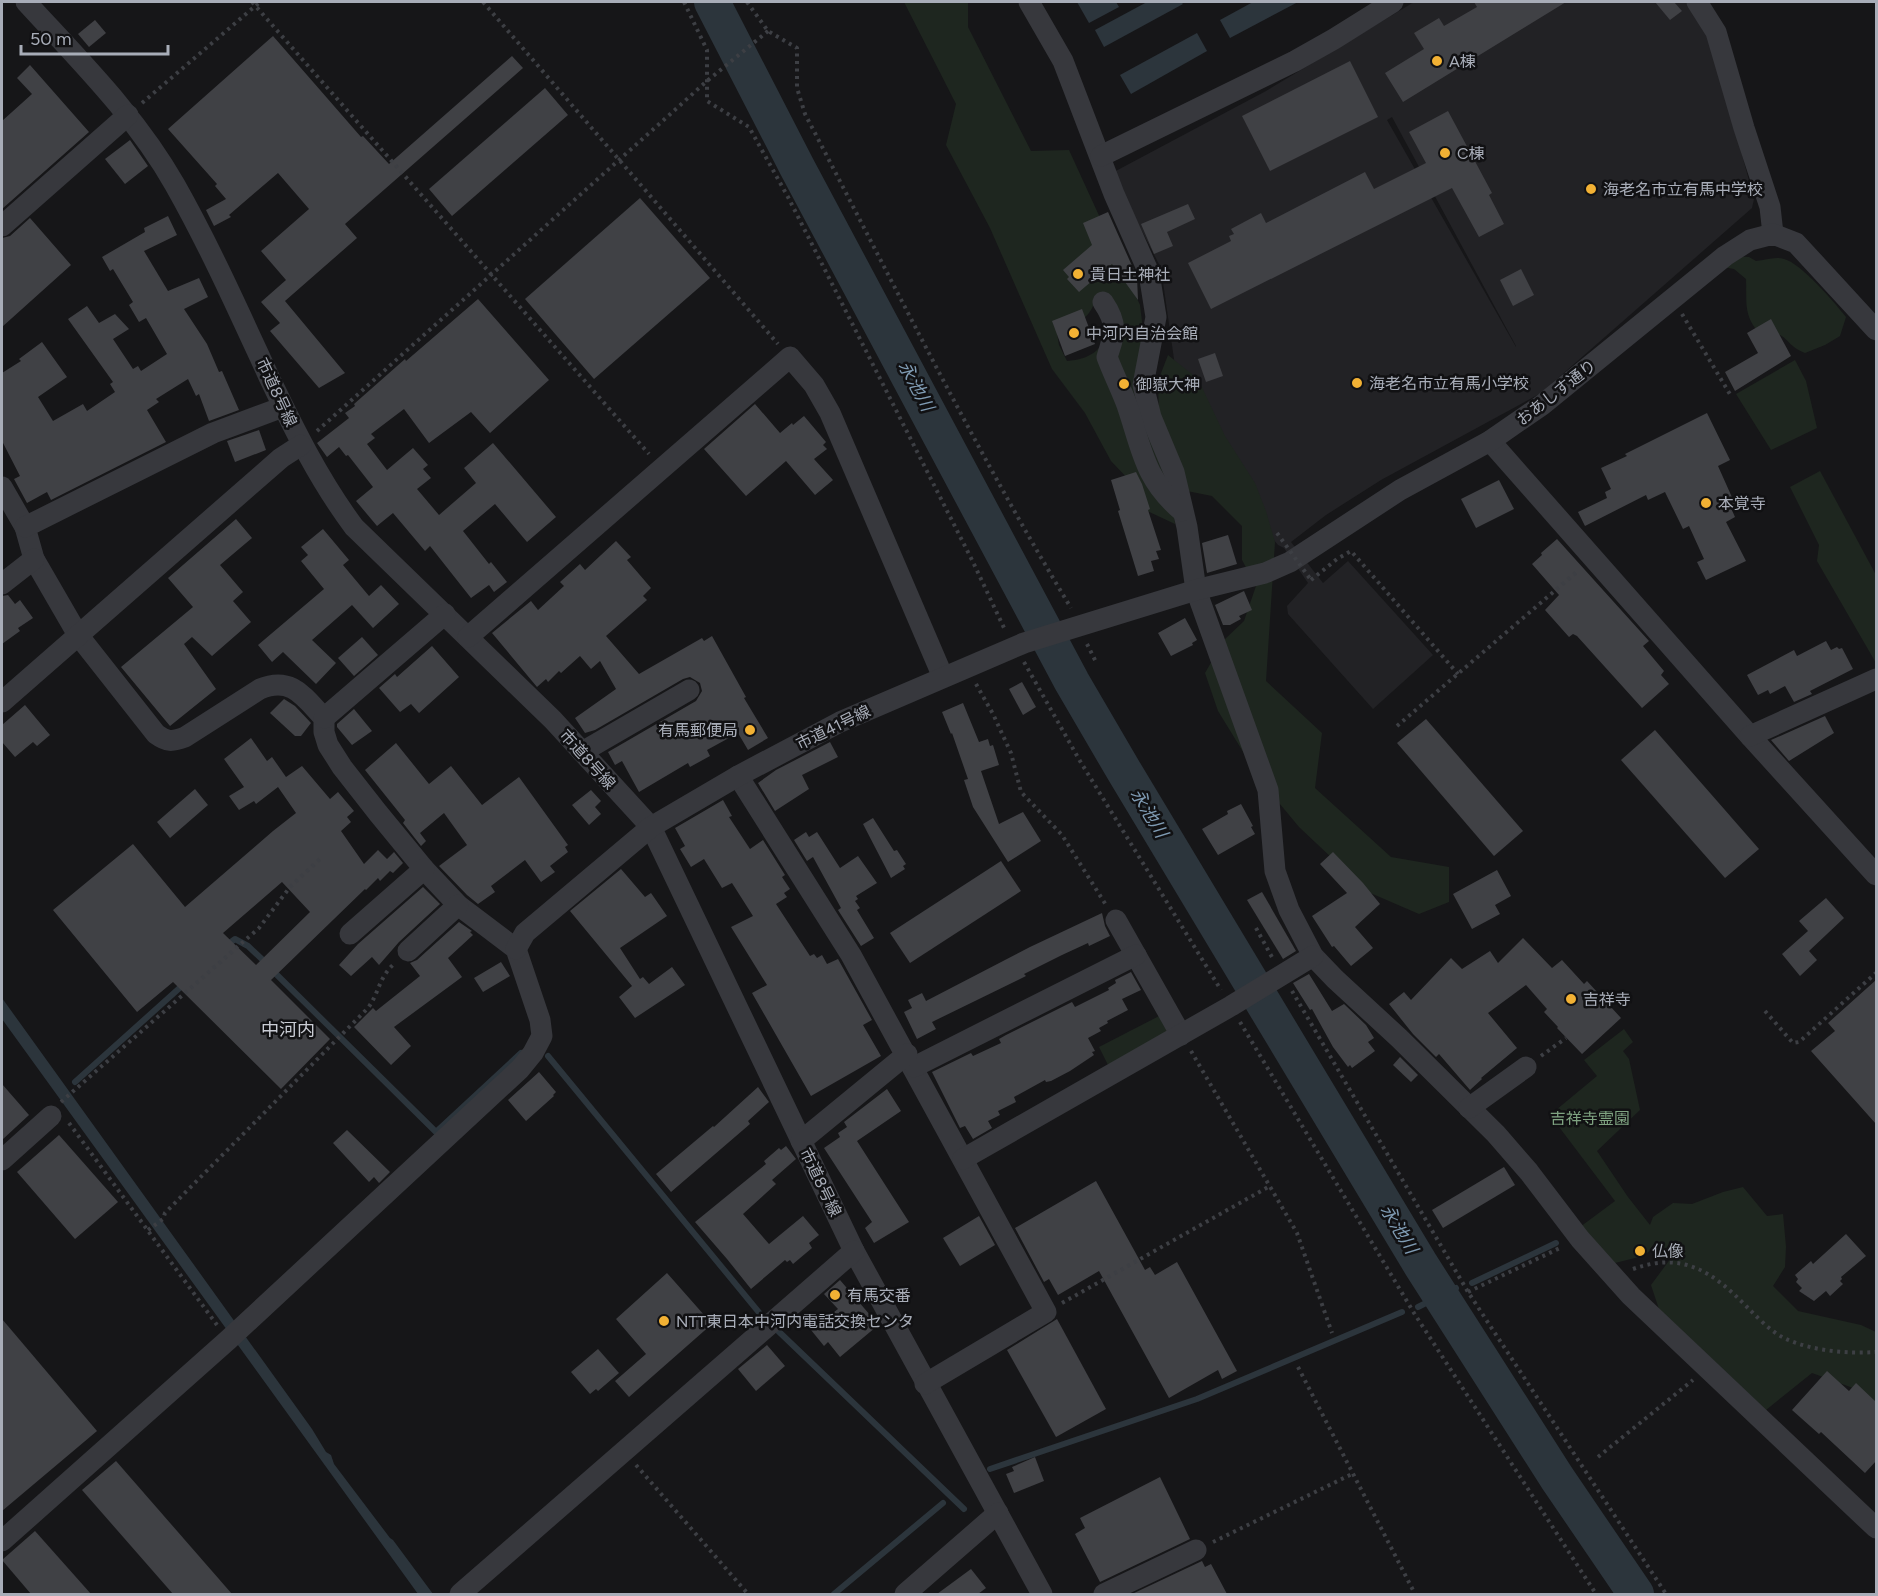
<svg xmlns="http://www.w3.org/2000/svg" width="1878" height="1596" font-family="Figtree,'Noto Sans JP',sans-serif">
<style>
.built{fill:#222225;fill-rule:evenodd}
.green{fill:#1e261f;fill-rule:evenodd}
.water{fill:#2c353c}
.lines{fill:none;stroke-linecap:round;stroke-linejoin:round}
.stream{stroke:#2c353c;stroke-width:6}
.river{stroke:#2c353c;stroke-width:36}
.building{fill:#404145;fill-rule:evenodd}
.path{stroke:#3d3f44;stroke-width:4;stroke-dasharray:3 4.5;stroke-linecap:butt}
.minor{stroke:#37383d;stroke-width:21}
.path-bridge{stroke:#3d3f44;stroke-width:4;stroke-dasharray:3 4.5;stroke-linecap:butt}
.poi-dot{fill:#f2b134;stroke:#111113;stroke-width:2}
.labels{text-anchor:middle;stroke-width:5;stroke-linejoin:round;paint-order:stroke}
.poi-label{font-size:16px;fill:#a8adb8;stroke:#111113;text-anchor:start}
.street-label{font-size:16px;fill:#a8adb8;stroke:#111113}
.park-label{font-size:16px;fill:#7fa381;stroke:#111113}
.water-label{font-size:18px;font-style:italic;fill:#7f9bb3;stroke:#111113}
.neighbourhood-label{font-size:18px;fill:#c9ccd4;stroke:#111113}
</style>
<rect width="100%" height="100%" fill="#161618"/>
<path class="built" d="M1414,2H1691L1712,45L1754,199L1752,208L1541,393L1381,480L1326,515L1291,542L1323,583L1348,561L1433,655L1373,709L1288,614L1287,606L1308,583L1284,548L1278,545L1268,533L1176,373L1161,268L1112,173L1266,91ZM1392,117L1516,346V347L1387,120Z"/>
<g class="green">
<path d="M904,2H968V27L1031,151L1069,150L1140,305L1146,354L1173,501L1175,524L1143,509L1130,481L1111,461L1085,413L1052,369L990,228L946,145L956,104ZM1094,304L1111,330C1100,351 1091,359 1067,361L1059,345L1056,328C1075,322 1086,323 1094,304Z"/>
<path d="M1735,256L1749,257L1756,261C1766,260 1775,256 1784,259C1801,263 1835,303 1846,317L1840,336L1825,345L1805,353C1782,344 1790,330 1759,333C1743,315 1747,301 1746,279L1734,269L1723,267Z"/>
<polygon points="1168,355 1198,379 1225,436 1255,483 1266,511 1275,542 1266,681 1322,733 1315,788 1391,857 1449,867 1449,902 1419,914 1368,892 1299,827 1261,781 1218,711 1205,673 1224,640 1244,621 1256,586 1242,560 1242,526 1212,496 1187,491 1159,419 1158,381"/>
<polygon points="1795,360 1806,381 1817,428 1771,450 1736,394"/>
<polygon points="1820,471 1876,575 1876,663 1817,561 1819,545 1790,487"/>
<polygon points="1163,1014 1168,1024 1167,1033 1109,1067 1099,1047"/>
<polygon points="1624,1029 1633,1042 1623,1051 1629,1059 1640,1110 1597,1151 1628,1197 1650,1225 1653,1217 1673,1203 1692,1204 1723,1192 1743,1187 1767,1216 1783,1214 1786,1247 1785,1267 1773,1286 1798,1311 1861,1325 1876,1332 1876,1410 1853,1388 1812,1373 1766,1410 1659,1309 1651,1285 1671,1258 1661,1248 1656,1246 1643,1256 1611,1264 1580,1227 1615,1201 1550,1115 1597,1076 1584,1060"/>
</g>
<g class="water">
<polygon points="1077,2 1116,2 1119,7 1089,23"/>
<polygon points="1147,2 1181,2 1183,4 1104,47 1095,30"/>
<polygon points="1253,2 1298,2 1230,38 1220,20"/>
<polygon points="1197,33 1207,51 1131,94 1120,75"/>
<polygon points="2,998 312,1429 326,1452 331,1455 334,1464 390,1538 393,1540 433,1594 418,1594 2,1019"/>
</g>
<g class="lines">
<g class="stream">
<polyline points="227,945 235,939 248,946 266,963"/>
<polyline points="273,971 436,1132 521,1053"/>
<polyline points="548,1056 762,1316"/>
<polyline points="75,1082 184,984"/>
<polyline points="1472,1283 1556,1243"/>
<polyline points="1418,1307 1456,1288"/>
<polyline points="774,1327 964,1509"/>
<polyline points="990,1469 1197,1399 1402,1312"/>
<polyline points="834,1594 943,1503"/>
</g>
<polyline class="river" points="712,2 797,167 1072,682 1124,771 1421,1265 1557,1478 1636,1594"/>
</g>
<g class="building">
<polygon points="1474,2 1566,2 1403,102 1385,73 1424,49 1414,33 1439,18 1444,26 1477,7"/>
<polygon points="1655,2 1674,2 1682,11 1670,20"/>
<polygon points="95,20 106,33 89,47 78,34"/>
<polygon points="273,36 361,137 363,136 389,164 512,56 523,68 345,224 357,238 285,301 345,373 319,388 270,331 280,323 261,302 286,280 261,251 309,209 278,173 229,215 231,217 214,226 206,210 226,199 215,186 217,184 168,129"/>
<polygon points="1350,61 1378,117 1270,171 1242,116"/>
<polygon points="30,65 89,132 2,209 2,121 32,94 17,78"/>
<polygon points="545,88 568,115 452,216 429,189"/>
<polygon points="1448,111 1492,193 1489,195 1504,224 1479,237 1452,188 1211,309 1188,263 1231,241 1229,236 1234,234 1231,229 1261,213 1266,223 1365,172 1374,189 1426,163 1409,132"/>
<polygon points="130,140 148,166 125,184 105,159"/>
<polygon points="640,198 710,278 594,379 525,299"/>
<polygon points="1188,204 1195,219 1167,232 1173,246 1154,254 1141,224"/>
<polygon points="1108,212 1137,277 1138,300 1112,264 1079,292 1067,279 1069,277 1063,270 1092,245 1083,223"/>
<polygon points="168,216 177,235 144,251 168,291 199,278 208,297 184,309 207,344 219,372 222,371 239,410 209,421 199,394 196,396 188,379 156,399 159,402 147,410 166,442 51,500 47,492 27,503 14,479 20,476 2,441 2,373 21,361 19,359 42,342 67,377 38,397 53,421 83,404 87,411 115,392 110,384 113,382 68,319 87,306 99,323 115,314 129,329 113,339 133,369 138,366 141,371 167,354 146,318 139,322 129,305 133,302 113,269 110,271 102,257 145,232 144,228"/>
<polygon points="30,218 71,265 2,327 2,238 10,236"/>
<polygon points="1521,269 1534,295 1513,306 1500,280"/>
<polygon points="478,299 549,380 490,433 471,412 429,443 404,409 371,434 375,438 367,444 387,470 413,448 428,465 423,469 431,478 417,489 439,515 476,483 464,468 493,443 556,517 527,542 495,504 463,531 489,564 491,562 507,582 494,592 489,585 471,598 430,546 425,551 393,513 377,526 356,501 373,487 348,455 346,456 339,447 327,457 317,443 349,418 345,413 355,406 354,404 405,359 406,361"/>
<polygon points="1082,309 1095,344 1065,356 1052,321"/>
<polygon points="1771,319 1791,356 1735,391 1725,372 1758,353 1747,333"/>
<polygon points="1215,353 1223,376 1206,382 1198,359"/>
<polygon points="755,404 780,433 792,423 793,425 804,416 826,442 823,445 827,449 814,459 833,480 815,495 786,461 746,496 704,449"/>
<polygon points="1707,413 1730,460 1718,466 1735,504 1730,506 1735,517 1726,522 1746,561 1706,580 1697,562 1704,559 1689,526 1683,529 1665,492 1648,500 1646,495 1585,526 1578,512 1607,498 1605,492 1611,489 1601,468 1627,456 1625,454"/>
<polygon points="259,430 266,450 235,462 227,441"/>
<polygon points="1136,472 1142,484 1150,509 1148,510 1161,550 1156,551 1159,559 1151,561 1154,571 1138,576 1118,511 1120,510 1111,480"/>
<polygon points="1499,480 1514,509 1476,528 1461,499"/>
<polygon points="236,519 252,538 220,565 243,592 233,601 251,622 212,656 192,637 184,644 216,689 170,726 121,667 193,607 168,578"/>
<polygon points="323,529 349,560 343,565 369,596 381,585 399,604 373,628 352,605 312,640 336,663 316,684 283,652 272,662 258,645 324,589 301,561 308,555 301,547"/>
<polygon points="1228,535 1237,564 1207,573 1202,543"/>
<polygon points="1557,539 1649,641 1643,646 1664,671 1661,675 1669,684 1642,708 1577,636 1573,634 1569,637 1545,610 1559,595 1532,564 1542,555 1541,553"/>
<polygon points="616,541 631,557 627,560 651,588 643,596 647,600 606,636 639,674 702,638 704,641 712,636 746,697 744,698 768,738 748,750 738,733 707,750 710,756 690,767 688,763 639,792 622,761 615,765 608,752 696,701 702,691 700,683 690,677 683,679 595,730 585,733 575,718 616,689 600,661 591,669 580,656 561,673 559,671 548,682 546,679 537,687 492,633 531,601 538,610 564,586 560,582 580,564 585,570"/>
<polygon points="1244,591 1252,610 1239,616 1241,619 1230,625 1223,625 1215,605"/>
<polygon points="8,595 15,604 20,600 33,618 18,628 20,631 2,644 2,596"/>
<polygon points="1185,618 1197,640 1192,643 1193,645 1171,656 1158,633"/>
<polygon points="362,637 378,655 354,676 338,658"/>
<polygon points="1826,641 1831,650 1837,647 1839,649 1842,648 1853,669 1810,691 1812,694 1794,702 1785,686 1770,694 1768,690 1758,695 1747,675 1794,650 1797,656"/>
<polygon points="432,646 459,677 419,713 411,704 400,712 379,688 395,674 397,677"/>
<polygon points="1022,682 1036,707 1023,715 1009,689"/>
<polygon points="284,699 295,706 311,723 301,736 295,736 270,713"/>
<polygon points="963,703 979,742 988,739 990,746 993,745 999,765 981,771 999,824 1023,812 1041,841 1008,862 973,807 964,780 968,779 952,733 951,734 942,712"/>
<polygon points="25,705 50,735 37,746 33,742 15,757 2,742 2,725"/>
<polygon points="354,709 372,731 352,745 337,727 337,724"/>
<polygon points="1825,716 1834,733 1789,761 1771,740"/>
<polygon points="1426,719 1523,831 1494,856 1397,743"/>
<polygon points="1655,730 1759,849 1725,878 1621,760"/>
<path d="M251,738L267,761L272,757L286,777L302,766L330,799L338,792L354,811L347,817L351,822L341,831L364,864L378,850L387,859L394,852L403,863L393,873L390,871L380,881L378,878L366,890L365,889L271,980L330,1039L281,1089L173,982L137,1012L53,910L133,844L185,907L273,831L296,813L278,787L256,804L254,801L239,810L229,796L244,787L224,759ZM282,882L310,912L256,965L223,933Z"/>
<polygon points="830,742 838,757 802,775 809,789 775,811 758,783 776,770"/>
<polygon points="396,743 429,784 451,766 482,805 519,777 568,845 565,847 568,852 550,866 555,872 541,882 525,860 491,886 495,892 478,904 467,895 439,866 467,845 444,813 420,833 426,841 421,846 403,823 405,820 365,770"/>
<polygon points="195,789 208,805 170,838 157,822"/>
<polygon points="591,790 601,801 595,807 601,814 589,825 572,805"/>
<polygon points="723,800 732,816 729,817 750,849 763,840 785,875 782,877 790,889 784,893 787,897 776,904 810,956 814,954 817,958 822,955 827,964 838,959 872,1020 863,1025 881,1056 811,1096 752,993 767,985 731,927 753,916 732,883 722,888 704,859 691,867 680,849 685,846 675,828"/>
<polygon points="1241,804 1253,826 1251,827 1255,834 1218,855 1202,829 1228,814 1227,811"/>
<polygon points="873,818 894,851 897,850 906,864 903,866 905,869 891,878 863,824"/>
<polygon points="806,832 809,837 817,832 840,868 858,856 877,883 856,896 858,899 855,901 860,908 857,910 874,938 861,946 838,910 841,908 813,857 807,861 794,840"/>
<polygon points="1333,852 1363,883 1380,904 1355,927 1373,948 1351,966 1334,946 1332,947 1312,916 1347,893 1320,864"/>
<polygon points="1001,861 1021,891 910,963 890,933"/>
<polygon points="621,869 645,897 651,893 667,916 620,948 640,979 643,977 649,984 672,967 685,985 635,1018 619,997 632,986 570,911"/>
<polygon points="1497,870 1511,896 1495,905 1500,914 1472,929 1453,894"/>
<polygon points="423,887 440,904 399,942 379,965 372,957 351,976 339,965 358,944"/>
<polygon points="1262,892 1296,951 1283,959 1247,900"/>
<polygon points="1826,898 1844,918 1809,951 1817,960 1800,976 1782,954 1808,931 1799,921"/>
<polygon points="1102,913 1105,926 1110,936 1089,946 1088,943 1062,955 1024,974 1026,976 932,1022 936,1029 917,1039 904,1012 912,1008 908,1000 922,993 926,1001 1030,947"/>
<polygon points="459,922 472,931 470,932 473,935 448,958 462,977 394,1027 411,1046 391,1065 354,1027 373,1008 376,1011 420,976 410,963 417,960"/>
<polygon points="1523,938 1552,968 1562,960 1584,984 1587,981 1621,1018 1582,1054 1557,1028 1558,1027 1544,1012 1547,1009 1526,985 1488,1013 1517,1048 1481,1078 1482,1079 1470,1090 1439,1054 1436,1057 1413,1034 1389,1004 1404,992 1411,1000 1451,958 1462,969 1490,951 1498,963"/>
<polygon points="501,962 510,976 483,992 474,978"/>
<polygon points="1131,972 1141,990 1122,999 1128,1010 1107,1021 1108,1023 1099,1028 1101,1031 1088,1038 1095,1051 1092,1052 1094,1055 1070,1071 1051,1081 1046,1082 1045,1080 1014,1097 1016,1102 998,1111 1000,1115 988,1121 992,1128 973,1139 965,1126 960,1128 932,1072 971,1053 973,1056 1001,1043 999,1039 1006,1035 1072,1002 1075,1007 1109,990 1108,988 1116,983 1115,980"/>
<polygon points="1309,974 1332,1011 1344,1004 1366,1025 1374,1038 1368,1042 1375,1051 1352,1068 1350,1065 1348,1067 1333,1047 1312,1009 1310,1010 1293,983"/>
<polygon points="1876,980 1876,1124 1811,1051 1835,1031 1828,1023"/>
<polygon points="1400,1057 1418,1075 1411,1082 1393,1065"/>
<polygon points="539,1072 556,1092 553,1095 554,1096 526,1121 508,1100"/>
<polygon points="2,1084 29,1115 2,1140"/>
<polygon points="758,1087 769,1102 748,1121 750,1124 671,1192 656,1174 713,1126 714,1127"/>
<polygon points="887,1089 901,1111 857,1141 909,1222 874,1243 865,1228 872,1222 824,1148 840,1137 838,1133 847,1127 844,1122"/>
<polygon points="347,1130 390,1172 379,1183 374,1177 369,1182 333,1143"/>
<polygon points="59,1135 118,1202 75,1239 17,1172"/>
<polygon points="786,1146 796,1159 772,1180 776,1184 743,1214 769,1244 803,1216 819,1235 809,1243 812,1248 793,1264 790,1260 787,1262 785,1260 751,1289 727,1259 695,1222 766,1164 764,1161 779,1148 781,1150"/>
<polygon points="1504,1167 1515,1185 1443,1228 1432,1210"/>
<polygon points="1096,1181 1145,1270 1150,1267 1155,1275 1177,1262 1237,1371 1222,1379 1218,1370 1169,1398 1099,1271 1058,1295 1049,1279 1044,1282 1015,1228"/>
<polygon points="979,1216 995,1245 960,1266 943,1238"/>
<polygon points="1846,1234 1866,1256 1841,1277 1842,1279 1840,1281 1843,1284 1830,1296 1826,1291 1814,1301 1799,1291 1802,1288 1796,1282 1798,1279 1795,1275 1811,1261 1813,1264"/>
<polygon points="667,1273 712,1324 629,1397 615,1381 646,1354 616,1319"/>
<polygon points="840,1280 876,1322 874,1324 876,1327 840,1357 828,1342 824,1346 811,1330 838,1309 824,1294"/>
<polygon points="2,1319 97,1431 2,1511"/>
<polygon points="1057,1319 1106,1409 1056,1437 1007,1350"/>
<polygon points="767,1345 785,1366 756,1391 738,1369"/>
<polygon points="598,1349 619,1373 598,1391 596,1389 590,1394 571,1372"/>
<polygon points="1827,1371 1849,1391 1856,1383 1876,1402 1876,1461 1865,1473 1821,1432 1819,1434 1792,1410"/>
<polygon points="1035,1457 1044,1481 1014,1493 1006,1474 1014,1471 1012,1467"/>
<polygon points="116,1461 232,1594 173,1594 82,1490"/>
<polygon points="1160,1477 1190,1539 1100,1582 1075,1534 1085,1528 1080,1518"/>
<polygon points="35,1531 91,1594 31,1594 2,1560"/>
<polygon points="1202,1561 1205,1567 1211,1564 1227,1594 1132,1594"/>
<polygon points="971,1569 986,1588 978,1594 937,1594"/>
</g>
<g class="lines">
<g class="path">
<polyline points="252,2 649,454"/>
<polyline points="483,2 778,344"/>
<polyline points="684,2 707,50 707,101 749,127 788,197 973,562 1005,630"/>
<path d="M747,2L768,31L797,48V88L805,114C892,280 974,448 1071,608"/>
<polyline points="142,103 260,2"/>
<polyline points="1682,314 1731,396"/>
<polyline points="317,431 707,81 768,31"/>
<polyline points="1311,580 1337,559 1351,551 1458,674"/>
<polyline points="1087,644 1096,662"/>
<polyline points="1024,662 1080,761 1221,990"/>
<polyline points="976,684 993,714 1011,753 1021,792 1062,835 1106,905"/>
<polyline points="1397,726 1579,570"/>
<polyline points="1256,928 1273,959"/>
<polyline points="1292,991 1468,1292 1666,1594"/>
<polyline points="1765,1011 1793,1043 1799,1042 1876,973"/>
<polyline points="1240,1022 1414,1313 1596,1594"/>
<polyline points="1191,1051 1297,1233 1332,1333"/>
<polyline points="1541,1056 1566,1038"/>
<polyline points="61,1102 259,928 290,887 321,858"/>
<polyline points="69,1123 217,1325"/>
<path d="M148,1230L163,1219L165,1213L368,1008C379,993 379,977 394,964"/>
<path d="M1633,1269C1683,1251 1713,1272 1747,1307C1758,1318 1771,1332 1786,1339C1813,1351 1848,1354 1876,1352"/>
<polyline points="1468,1292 1562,1247"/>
<polyline points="1062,1303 1270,1186"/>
<polyline points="1298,1367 1415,1594"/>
<polyline points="1598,1457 1693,1380"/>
<polyline points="636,1465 748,1594"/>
<polyline points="1213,1542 1352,1474"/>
</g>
<g class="minor">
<path d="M26,2C79,60 136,116 175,185C210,247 239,312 269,377C294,429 319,480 354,527L553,720L651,827L854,1251L1042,1594"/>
<polyline points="1029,2 1063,61 1114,194 1149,273 1156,317 1143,385 1151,417 1174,472 1187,527 1196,590 1268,790 1275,871 1289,910 1313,956 1335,979 1399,1038 1496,1134 1529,1172 1580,1239 1631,1296 1876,1528"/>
<polyline points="1697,2 1716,32 1744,128 1770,207 1773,234"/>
<polyline points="1101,156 1295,61 1334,39 1393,2"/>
<polyline points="2,226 128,115"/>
<path d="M1103,302C1118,324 1115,333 1107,357C1113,373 1121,389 1127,405C1142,449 1144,479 1182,511"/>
<polyline points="1490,441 1750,736 1876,875"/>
<path d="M2,487L25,527L34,559L78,635L156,734C167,742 172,742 185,737L260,689C292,676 304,697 324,718V732L328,745L342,767L378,813L424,869L458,905L516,949L540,1020L542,1036L533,1053L520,1069L228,1340L2,1541"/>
<polyline points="25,527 213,433 283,407"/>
<polyline points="2,584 34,559"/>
<polyline points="468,637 790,357 814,385 830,413 943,677"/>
<polyline points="2,702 281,458 301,445"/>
<polyline points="324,718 445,614"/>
<polyline points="1750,736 1876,679"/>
<polyline points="582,752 689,690"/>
<polyline points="738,776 851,955 1046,1312 925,1384"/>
<polyline points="1116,920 1181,1035"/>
<polyline points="350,934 424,869"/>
<polyline points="516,949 525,933 651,827 738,776 840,722 1024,643 1196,590 1265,573 1290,562 1400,490 1490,441 1542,405 1725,256 1750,240 1773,234 1796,243 1876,330"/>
<polyline points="408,951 458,905"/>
<polyline points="914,1067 1136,955"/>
<polyline points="1469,1108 1526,1067"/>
<polyline points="801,1141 907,1054"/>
<polyline points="963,1159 1231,1006 1313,956"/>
<polyline points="2,1160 51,1116"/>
<polyline points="460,1594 854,1251"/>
<polyline points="905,1594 998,1513"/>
<polyline points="1104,1594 1196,1550"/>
</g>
<polyline class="path-bridge" points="1277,533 1311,580"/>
</g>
<g class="poi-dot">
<circle cx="1437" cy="61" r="6"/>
<circle cx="1445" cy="153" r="6"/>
<circle cx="1591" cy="189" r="6"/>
<circle cx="1078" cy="274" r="6"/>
<circle cx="1074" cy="333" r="6"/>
<circle cx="1357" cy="383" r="6"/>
<circle cx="1124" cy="384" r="6"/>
<circle cx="1706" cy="503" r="6"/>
<circle cx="750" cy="730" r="6"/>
<circle cx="1571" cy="999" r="6"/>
<circle cx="1640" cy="1251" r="6"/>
<circle cx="835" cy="1295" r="6"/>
<circle cx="664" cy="1321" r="6"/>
</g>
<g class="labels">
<g class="poi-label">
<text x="1449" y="67">A棟</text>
<text x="1457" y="159">C棟</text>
<text x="1603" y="195">海老名市立有馬中学校</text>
<text x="1090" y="280">貴日土神社</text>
<text x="1086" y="339">中河内自治会館</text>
<text x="1369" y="389">海老名市立有馬小学校</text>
<text x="1136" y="390">御嶽大神</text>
<text x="1718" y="509">本覚寺</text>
<text x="738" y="736" text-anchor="end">有馬郵便局</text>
<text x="1583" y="1005">吉祥寺</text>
<text x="1652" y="1257">仏像</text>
<text x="847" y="1301">有馬交番</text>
<text x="676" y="1327">NTT東日本中河内電話交換センタ</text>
</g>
<g class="street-label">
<text transform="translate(277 392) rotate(65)" y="6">市道8号線</text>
<text transform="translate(1556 392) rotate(-38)" y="6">おあしす通り</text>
<text transform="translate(833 727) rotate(-26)" y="6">市道41号線</text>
<text transform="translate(588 759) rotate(48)" y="6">市道8号線</text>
<text transform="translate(821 1182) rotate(64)" y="6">市道8号線</text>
</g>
<g class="park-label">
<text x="1590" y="1124">吉祥寺霊園</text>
</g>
<g class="water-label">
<text transform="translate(916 386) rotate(62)" y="6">永池川</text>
<text transform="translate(1149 813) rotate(59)" y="6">永池川</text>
<text transform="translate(1399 1229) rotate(59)" y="6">永池川</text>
</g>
<g class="neighbourhood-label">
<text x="288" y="1036">中河内</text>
</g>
</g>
<rect width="1878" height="1596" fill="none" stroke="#a8adb8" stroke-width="6"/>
<path d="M21 45v9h147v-9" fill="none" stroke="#a8adb8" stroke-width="3"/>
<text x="30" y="45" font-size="18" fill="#a8adb8" stroke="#111113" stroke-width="4.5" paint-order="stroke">50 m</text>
</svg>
